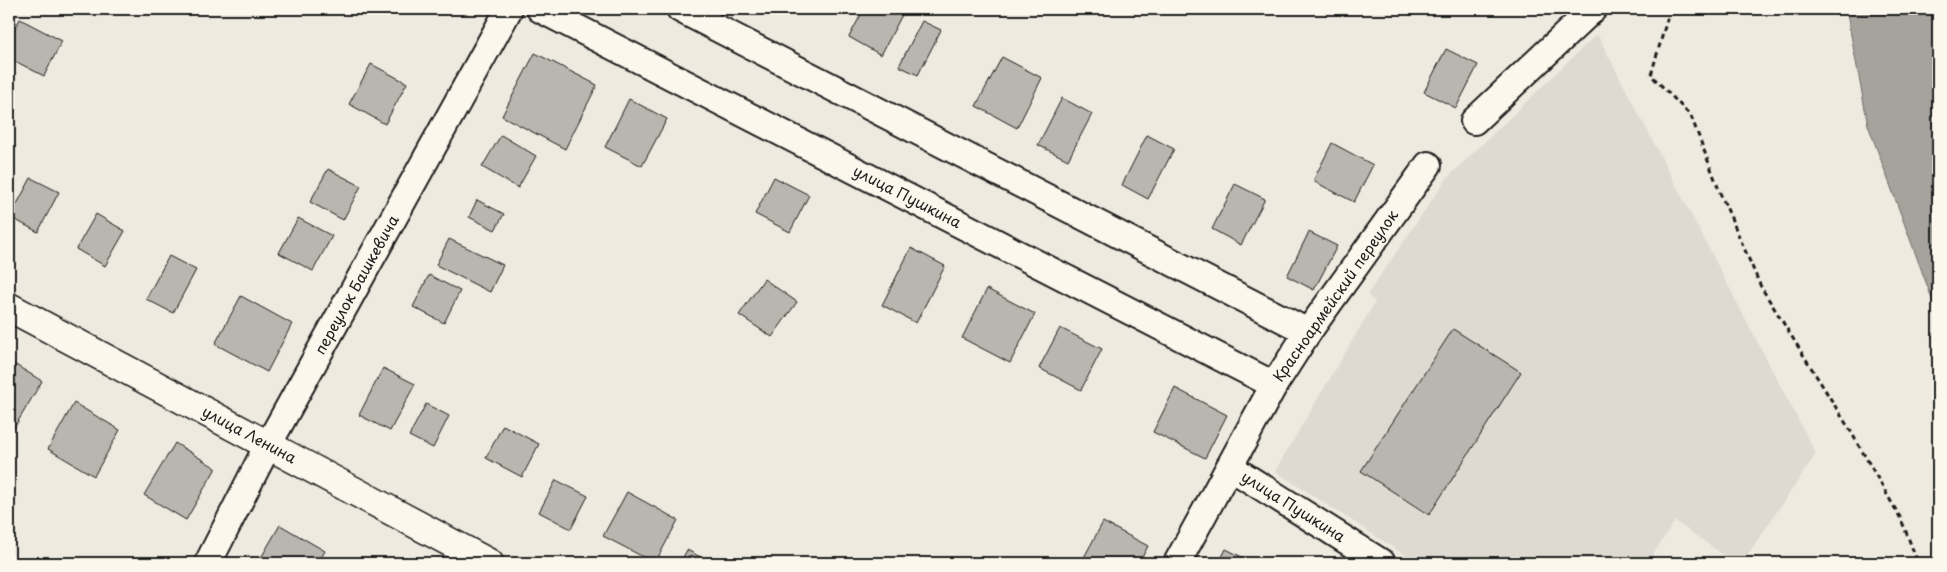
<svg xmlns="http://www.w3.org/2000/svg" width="1947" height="572" font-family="'Playpen Sans',sans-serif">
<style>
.built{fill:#dedad1}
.water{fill:#a6a39d;stroke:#6f6d69}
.building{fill:#b9b6af;stroke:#1c1c1c}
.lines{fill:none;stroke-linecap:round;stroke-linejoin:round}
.minor-casing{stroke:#1c1c1c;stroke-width:30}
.tertiary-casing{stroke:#1c1c1c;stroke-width:31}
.path{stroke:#1c1c1c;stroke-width:3;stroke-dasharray:5 4;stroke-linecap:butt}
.minor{stroke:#fbf7ec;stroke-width:26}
.tertiary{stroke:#fbf7ec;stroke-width:28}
.labels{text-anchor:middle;stroke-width:4;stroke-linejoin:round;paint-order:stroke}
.street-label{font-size:15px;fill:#1c1c1c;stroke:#fbf7ec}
</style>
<rect width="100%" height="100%" fill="#eeeadf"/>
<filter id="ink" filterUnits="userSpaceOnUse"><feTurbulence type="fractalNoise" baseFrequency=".02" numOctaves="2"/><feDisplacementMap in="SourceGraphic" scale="10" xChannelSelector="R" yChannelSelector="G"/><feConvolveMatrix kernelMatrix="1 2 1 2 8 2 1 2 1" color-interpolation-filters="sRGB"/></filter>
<g filter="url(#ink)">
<polygon class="built" points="1597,34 1816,454 1742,563 1735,563 1675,521 1647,563 1417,563 1275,471 1375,302 1367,295 1447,178"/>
<polygon class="water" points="1846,9 1938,9 1938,315 1868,125"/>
<g class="building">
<polygon points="864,9 905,9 881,55 849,37"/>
<polygon points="20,19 62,41 44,76 9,58 9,39"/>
<polygon points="922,21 941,30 918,75 899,66"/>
<polygon points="1446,49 1478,65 1456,108 1424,92"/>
<polygon points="535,53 597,85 565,149 502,116"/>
<polygon points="1002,57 1042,78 1017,128 976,106"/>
<polygon points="371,64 407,83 385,124 349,104"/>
<polygon points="1062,98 1092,114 1068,160 1038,145"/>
<polygon points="629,99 667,119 642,166 605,147"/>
<polygon points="501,135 536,156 518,188 482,167"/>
<polygon points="1147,135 1174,149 1148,199 1122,185"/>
<polygon points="1332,143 1373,165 1354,202 1313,181"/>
<polygon points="328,169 361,186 343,220 310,202"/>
<polygon points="774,177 809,195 790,232 755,214"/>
<polygon points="31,178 59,192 38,232 10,217"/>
<polygon points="1235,184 1265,199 1241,245 1212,229"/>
<polygon points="477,200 504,214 495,230 469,217"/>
<polygon points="96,214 125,231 105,266 76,249"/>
<polygon points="298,218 332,236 313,271 279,253"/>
<polygon points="1309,232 1337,246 1314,290 1287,276"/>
<polygon points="449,239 503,265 490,292 436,265"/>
<polygon points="911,248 945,266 916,323 882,305"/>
<polygon points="169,256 196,270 173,313 146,299"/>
<polygon points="429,275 460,291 444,323 413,307"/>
<polygon points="764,279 797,302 772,337 739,315"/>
<polygon points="987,289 1035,314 1010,363 962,338"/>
<polygon points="241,296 292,324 267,372 215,344"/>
<polygon points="1060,328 1102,349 1081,390 1039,368"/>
<polygon points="1453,329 1521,372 1429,515 1361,471"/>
<polygon points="9,361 42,381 14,428 9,424"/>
<polygon points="383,368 415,384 390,431 359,415"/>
<polygon points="1175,388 1227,415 1205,458 1153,432"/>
<polygon points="74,403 120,430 94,476 48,449"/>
<polygon points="426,404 449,416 433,448 409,436"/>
<polygon points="503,425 539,444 522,477 486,458"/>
<polygon points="175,443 216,468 186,520 144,495"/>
<polygon points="556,480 588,496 571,529 539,512"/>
<polygon points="627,492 678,520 655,563 603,536"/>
<polygon points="1103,522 1148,546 1139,563 1081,563"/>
<polygon points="280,525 325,551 318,563 258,563"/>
<polygon points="1226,549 1254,563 1219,563"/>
<polygon points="687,550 710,562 709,563 680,563"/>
</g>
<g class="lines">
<g class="minor-casing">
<g id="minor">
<polyline points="540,9 1274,385"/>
<polyline points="680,9 1308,332"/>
<polyline points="1474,121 1593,9"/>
<polyline points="1230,467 1382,563"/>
<polyline points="208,563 268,445 509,9"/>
<polyline points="1177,563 1274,385 1308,332 1428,165"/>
</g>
</g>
<g class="tertiary-casing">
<polyline id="tertiary" points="9,307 489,563"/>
</g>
<polyline class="path" points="1670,9 1651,75 1691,116 1721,195 1761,287 1850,430 1901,519 1918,563"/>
<use href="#minor" class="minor"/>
<use href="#tertiary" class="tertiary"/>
</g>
</g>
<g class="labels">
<g class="street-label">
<text transform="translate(907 197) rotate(27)" y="5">улица Пушкина</text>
<text transform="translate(357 285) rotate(-61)" y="5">переулок Башкевича</text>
<text transform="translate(1336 296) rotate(-55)" y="5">Красноармейский переулок</text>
<text transform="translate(249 435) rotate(28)" y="5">улица Ленина</text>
<text transform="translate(1293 507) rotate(32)" y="5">улица Пушкина</text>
</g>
</g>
<rect width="1947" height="572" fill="none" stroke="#fbf7ec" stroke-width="30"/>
<rect x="15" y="15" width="1917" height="542" fill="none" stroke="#1c1c1c" stroke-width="2" filter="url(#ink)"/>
</svg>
